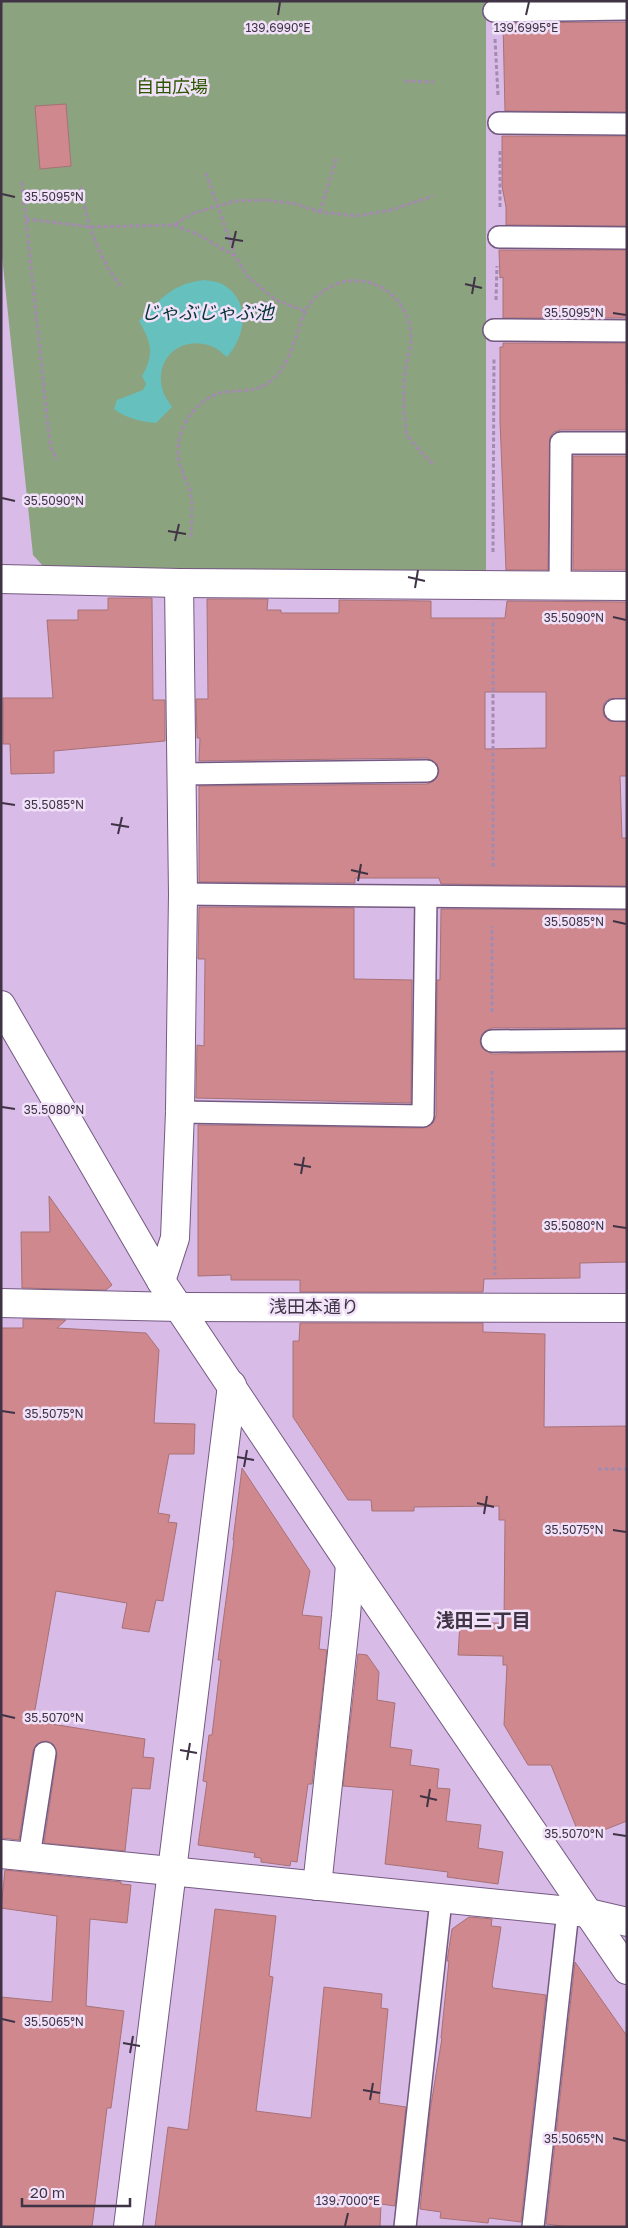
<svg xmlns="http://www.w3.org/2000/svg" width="628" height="2228" font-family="'Golos Text','Noto Sans JP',sans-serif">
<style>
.green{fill:#8ba37e}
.water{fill:#66c0be}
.building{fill:#ce888e;stroke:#a87176;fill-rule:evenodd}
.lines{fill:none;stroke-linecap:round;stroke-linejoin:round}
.service-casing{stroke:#745981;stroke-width:24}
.minor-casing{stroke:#745981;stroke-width:30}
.tertiary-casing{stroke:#745981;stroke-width:30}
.path{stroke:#a38baf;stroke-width:3;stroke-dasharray:4 2.5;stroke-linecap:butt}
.service{stroke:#fff;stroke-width:21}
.minor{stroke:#fff;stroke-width:28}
.tertiary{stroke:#fff;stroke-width:28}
.ticks{fill:none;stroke:#3f3345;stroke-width:2}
.labels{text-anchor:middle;stroke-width:5;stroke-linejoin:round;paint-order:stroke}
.park-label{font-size:18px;fill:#2c5600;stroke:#f1e2f9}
.street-label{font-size:18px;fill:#3f3345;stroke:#f1e2f9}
.water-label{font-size:19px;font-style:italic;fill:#073434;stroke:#f1e2f9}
.neighbourhood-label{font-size:19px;font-weight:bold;fill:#3f3345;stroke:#f1e2f9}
.ticks-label{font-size:12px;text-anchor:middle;fill:#3f3345;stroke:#f1e2f9;stroke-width:5;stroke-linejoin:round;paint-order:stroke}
</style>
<rect width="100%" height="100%" fill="#d9bbe8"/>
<polygon class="green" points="1,1 486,1 486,573 44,567 33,555 1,246"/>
<path class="water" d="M205,280C211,281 219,282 224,285C251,302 246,336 227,357C222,353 217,348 211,346C181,335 153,359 163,391C164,396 169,402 172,407L156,423C139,421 128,419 114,409L117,400L143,390L146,384L142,376C155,354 151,342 139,321C160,299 173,283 205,280Z"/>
<g class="building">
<polygon points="627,22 627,112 505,111 503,23"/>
<polygon points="66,104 71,166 40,169 35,106"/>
<polygon points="502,136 627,136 627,226 506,225 506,207 502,186"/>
<polygon points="499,250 627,250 627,318 503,318 503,277 500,278"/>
<polygon points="503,343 626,343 627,430 561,430 554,432 550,437 548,570 506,570 500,421 500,347 503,347"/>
<rect x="573" y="456" width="54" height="114"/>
<polygon points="108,598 152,598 153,700 165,700 165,741 54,751 54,773 11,774 10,744 3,744 3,698 53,698 47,620 78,620 78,610 108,610"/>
<path d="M207,599H268L267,610H281V613H339V600L431,601V618H505L507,601L627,602V698L609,699L604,703L603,710L604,716L609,721L627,722V776H620L622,838H627V886L441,884L439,878H355V883L199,882V786L427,784L434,781L439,771L437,764L427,758L199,761L200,738H197L196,699H208ZM485,692H546V748L485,749Z"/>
<polygon points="199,907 354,908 354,979 412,980 411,1103 196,1098 197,1045 204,1046 205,959 198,959"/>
<polygon points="441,909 627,910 627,1028 492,1028 485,1031 480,1041 482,1048 492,1054 627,1052 627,1262 580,1263 580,1278 484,1279 483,1292 300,1292 300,1280 231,1280 231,1275 198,1276 198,1125 423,1128 433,1123 436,1116 437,980 440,980"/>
<polygon points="49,1196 112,1285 106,1290 22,1288 21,1232 50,1232"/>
<polygon points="23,1319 66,1320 57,1328 146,1333 159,1350 154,1423 195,1424 194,1454 169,1454 158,1513 170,1515 168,1522 177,1523 163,1601 156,1600 149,1632 122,1628 127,1603 56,1591 33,1721 145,1739 143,1757 154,1758 150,1789 132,1788 125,1851 44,1843 57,1754 53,1744 46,1741 36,1745 33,1751 19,1840 1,1838 1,1328 23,1328"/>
<polygon points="300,1323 483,1323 483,1332 545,1334 544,1427 627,1426 627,1821 581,1839 551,1765 528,1765 504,1725 507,1665 503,1665 503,1656 458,1655 460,1623 504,1623 505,1520 499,1520 499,1506 414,1507 414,1511 372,1511 371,1500 348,1500 293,1417 293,1341 299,1341"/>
<polygon points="242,1468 310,1571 302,1615 322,1617 319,1649 327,1650 312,1784 308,1784 297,1862 291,1861 290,1866 261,1862 261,1858 254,1857 255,1853 198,1845 207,1782 203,1781 209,1735 212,1735 221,1660 218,1660 234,1540 233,1540"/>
<polygon points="358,1654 367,1655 379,1672 377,1700 395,1703 390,1747 412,1750 410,1765 439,1769 437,1788 450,1789 446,1821 481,1825 478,1848 503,1852 498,1884 447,1877 448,1872 385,1864 393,1790 343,1786"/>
<polygon points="5,1870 121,1882 121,1884 131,1885 127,1923 90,1919 86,2006 124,2011 111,2108 107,2108 92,2227 1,2227 1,1997 52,2002 57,1916 1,1908"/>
<polygon points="215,1909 276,1916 269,1976 273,1977 256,2111 311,2118 324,1987 382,1994 381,2008 388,2009 379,2103 406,2107 395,2206 381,2204 380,2227 155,2227 168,2127 188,2130"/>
<polygon points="469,1917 492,1919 491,1926 501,1927 492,1985 493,1988 546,1995 521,2222 489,2218 488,2223 440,2218 441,2212 420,2209 430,2111 442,2038 441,2038 449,1961 447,1961 452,1929"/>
<polygon points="575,1962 627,2036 627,2227 569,2227 546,2224"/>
</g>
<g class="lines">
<g class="service-casing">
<g id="service">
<polyline points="494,11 627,9"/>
<polyline points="499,123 627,124"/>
<polyline points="499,237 627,238"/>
<polyline points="494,330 627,331"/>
<polyline points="560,585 561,443 627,443"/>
<polyline points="615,710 627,710"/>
<polyline points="182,774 427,771"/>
<polyline points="183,894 627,898"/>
<polyline points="492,1041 627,1040"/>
<polyline points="180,1112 423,1116 426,897"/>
<polyline points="29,1857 45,1753"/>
<polyline points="405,2227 441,1900"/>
<polyline points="533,2227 568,1911"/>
</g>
</g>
<g class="minor-casing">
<g id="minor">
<polyline points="1,579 179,583 627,586"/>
<polyline points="161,1281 175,1238 180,1112 183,894 179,583"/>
<polyline points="1,1303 179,1307 627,1308"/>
<polyline points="1,1854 589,1913 627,1922"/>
<polyline points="317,1886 346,1615 350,1564"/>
</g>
</g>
<g class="tertiary-casing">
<g id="tertiary">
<polyline points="1,1005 161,1281 350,1564 627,1970"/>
<polyline points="128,2227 232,1385"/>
</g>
</g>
<g class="path">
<polyline points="495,39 498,95"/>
<polyline points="405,81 434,82"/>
<polyline points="500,151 500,207"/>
<polyline points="206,173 235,255"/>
<polyline points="22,182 49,435 51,448 57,460"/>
<path d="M81,187C86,222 99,260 122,287"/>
<polyline points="320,212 337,156"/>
<polyline points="26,219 91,227 174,225 191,214 235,201 267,200 296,204 320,212 357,216 391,210 433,196"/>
<polyline points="174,225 199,235 235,256 248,277 276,300 305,311"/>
<polyline points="496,300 497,266"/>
<path d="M191,537C191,524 193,508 191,495C189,485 185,480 182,471C170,441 187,408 214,395C233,387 253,396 272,380C298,358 297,309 318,295C336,281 352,277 374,284C397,292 412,316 411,340C411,351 406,362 405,373C404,389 403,403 405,419C406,423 405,430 407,434C412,445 426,456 434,465"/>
<polyline points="493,552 494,358"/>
<polyline points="493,867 493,618"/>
<polyline points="492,1012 492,926"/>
<polyline points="492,1071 495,1275"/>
<polyline points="598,1469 627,1469"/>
</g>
<use href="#service" class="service"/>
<use href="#minor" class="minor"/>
<use href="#tertiary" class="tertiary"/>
</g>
<path class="ticks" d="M278,15L280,2M526,15L529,2M2,194L15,197M225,238L243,241M232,248L236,231M465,284L482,288M472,294L475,277M613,313L626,315M2,498L15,501M168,531L186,534M175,541L179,524M408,577L425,581M415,588L418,570M613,617L626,620M2,803L15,805M111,824L129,827M118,834L122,817M351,870L368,874M358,881L361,864M613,921L626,924M2,1107L15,1109M294,1164L311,1167M301,1174L304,1157M613,1226L626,1228M2,1411L15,1413M237,1457L254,1460M244,1467L247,1450M477,1503L494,1507M484,1514L487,1496M613,1530L626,1532M2,1715L15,1718M180,1750L197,1753M187,1760L190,1743M420,1796L437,1800M427,1807L430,1789M613,1834L626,1836M2,2019L15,2022M123,2043L140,2046M130,2053L133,2036M363,2090L380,2093M370,2100L373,2083M613,2138L626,2141M345,2226L348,2213"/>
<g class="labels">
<g class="park-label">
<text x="172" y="93">自由広場</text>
</g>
<g class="street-label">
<text x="314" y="1313">浅田本通り</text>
</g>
<g class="water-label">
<text x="207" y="319">じゃぶじゃぶ池</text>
</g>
<g class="neighbourhood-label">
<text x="483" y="1627">浅田三丁目</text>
</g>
</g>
<g class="ticks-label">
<text x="526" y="32">139.6995°E</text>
<text x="278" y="32">139.6990°E</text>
<text x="54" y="201">35.5095°N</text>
<text x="574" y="317">35.5095°N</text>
<text x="54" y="505">35.5090°N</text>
<text x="574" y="622">35.5090°N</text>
<text x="54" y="809">35.5085°N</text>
<text x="574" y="926">35.5085°N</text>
<text x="54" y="1114">35.5080°N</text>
<text x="574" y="1230">35.5080°N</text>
<text x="54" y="1418">35.5075°N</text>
<text x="574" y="1534">35.5075°N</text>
<text x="54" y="1722">35.5070°N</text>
<text x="574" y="1838">35.5070°N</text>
<text x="54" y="2026">35.5065°N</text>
<text x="574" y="2143">35.5065°N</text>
<text x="348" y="2205">139.7000°E</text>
</g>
<rect width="628" height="2228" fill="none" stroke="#3f3345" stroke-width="5"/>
<path d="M22 2198v8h108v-8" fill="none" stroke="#3f3345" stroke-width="2.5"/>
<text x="30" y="2198" font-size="15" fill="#3f3345" stroke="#f1e2f9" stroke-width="4" paint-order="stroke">20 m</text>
</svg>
